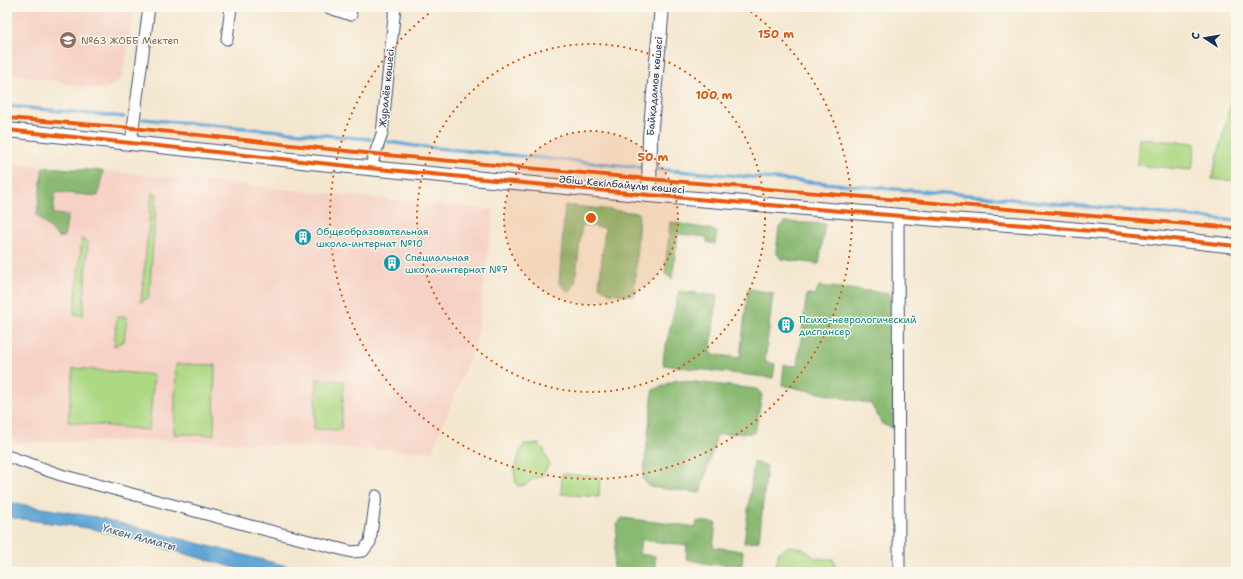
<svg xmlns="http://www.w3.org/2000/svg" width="1243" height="579" font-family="'Shantell Sans',sans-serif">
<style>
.built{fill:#f6d1c5}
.green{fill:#aed984;stroke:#648471}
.forest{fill:#8ab972;stroke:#527468}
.water{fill:#5fa5d5;stroke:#3d6a9a}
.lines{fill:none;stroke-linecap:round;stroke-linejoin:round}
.stream{stroke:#5fa5d5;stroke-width:3.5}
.minor-casing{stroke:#3c4b6f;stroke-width:13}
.tertiary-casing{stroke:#3c4b6f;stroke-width:16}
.minor{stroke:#fff;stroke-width:11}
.tertiary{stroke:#fff;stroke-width:14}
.cycleway-casing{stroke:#fbf7ec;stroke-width:6}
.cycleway{stroke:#e8590c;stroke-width:4}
.ring{fill:none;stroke:#de5710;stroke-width:2;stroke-dasharray:2 4}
.labels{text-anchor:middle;stroke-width:3;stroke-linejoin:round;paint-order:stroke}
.education-label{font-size:10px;fill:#785e54;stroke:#fbf7ec;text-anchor:start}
.street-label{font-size:10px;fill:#1b2f5e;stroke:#fbf7ec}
.culture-label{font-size:10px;fill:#0d838f;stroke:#fbf7ec;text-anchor:start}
.water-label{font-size:11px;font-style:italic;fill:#335888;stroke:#fbf7ec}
.centre{fill:#de5710;stroke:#fbf7ec;stroke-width:2}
.ring-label{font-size:12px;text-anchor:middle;font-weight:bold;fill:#de5710;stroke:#fbf7ec;stroke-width:3;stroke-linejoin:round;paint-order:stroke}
</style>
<rect width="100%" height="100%" fill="#fbf7ec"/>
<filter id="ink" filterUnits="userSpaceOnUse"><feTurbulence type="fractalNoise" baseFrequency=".025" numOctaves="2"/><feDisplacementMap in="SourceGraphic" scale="8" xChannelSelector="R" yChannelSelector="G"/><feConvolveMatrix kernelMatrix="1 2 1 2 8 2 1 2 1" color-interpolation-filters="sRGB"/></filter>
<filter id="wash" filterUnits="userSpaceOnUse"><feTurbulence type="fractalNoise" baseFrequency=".012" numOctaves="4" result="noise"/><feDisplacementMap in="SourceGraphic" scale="16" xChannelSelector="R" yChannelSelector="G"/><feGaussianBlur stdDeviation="0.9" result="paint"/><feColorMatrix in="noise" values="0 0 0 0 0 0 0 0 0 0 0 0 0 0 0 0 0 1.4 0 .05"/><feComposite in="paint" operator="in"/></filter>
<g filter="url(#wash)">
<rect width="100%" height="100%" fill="#f4e7d0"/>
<g class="built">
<polygon points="7,7 135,7 122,78 104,90 7,73"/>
<polygon points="7,164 103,171 494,210 476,341 432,452 158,440 7,443"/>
</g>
<g class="green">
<polygon points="1236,81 1236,181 1212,179"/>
<polygon points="1139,139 1195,143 1192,170 1137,165"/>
<polygon points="152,192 157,194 149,297 141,302"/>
<polygon points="82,239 88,242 83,315 74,314"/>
<polygon points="120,316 127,317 124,341 114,346 117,318"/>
<polygon points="176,364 215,365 214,435 174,434"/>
<polygon points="73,368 154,375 149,430 68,422"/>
<polygon points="317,379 344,381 341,430 314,429"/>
<path d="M524,444H539L543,448L549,464L542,476L532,480L525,485L518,486C510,473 518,456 524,444Z"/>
<polygon points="562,474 600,477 599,497 561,494"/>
<polygon points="790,546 804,549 815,558 833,559 837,569 837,572 811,572 775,569 779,552"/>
</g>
<g class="forest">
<polygon points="43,167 103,171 98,196 55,192 53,214 68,215 64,237 58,237 37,215"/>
<polygon points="565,205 639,213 634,296 609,293 599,286 605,228 582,225 575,284 569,293 559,283"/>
<polygon points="670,222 709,229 717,232 715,244 707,242 707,237 678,234 672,279 665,274"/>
<polygon points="785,222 825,224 819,264 781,259 776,252 779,227"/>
<polygon points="819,286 888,293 894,300 894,429 882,424 871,404 782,385 784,365 797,366 807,294 815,295"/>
<polygon points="748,289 773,293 765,362 775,364 773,378 663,365 664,353 679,291 717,296 710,354 740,358"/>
<polygon points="676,380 757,389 762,395 755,433 735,433 717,435 700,493 650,487 643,479 653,390"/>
<polygon points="754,462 767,466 759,541 744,543"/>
<polygon points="622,518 696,527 697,521 716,523 713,547 743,551 742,565 709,564 686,559 687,545 641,540 639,554 655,556 655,572 613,572 617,524"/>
</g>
<polygon class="water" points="7,502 96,517 310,572 251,572 94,529 7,517"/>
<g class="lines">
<g class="stream">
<polyline points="7,106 124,117"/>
<polyline points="143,119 370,139"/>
<polyline points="389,142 415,146 647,168"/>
<polyline points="653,169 980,196 1236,221"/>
</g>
</g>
</g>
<g filter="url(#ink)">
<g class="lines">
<g class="minor-casing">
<g id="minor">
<polyline points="327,7 351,15"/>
<polyline points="227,39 231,7"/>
<polyline points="131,143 149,7"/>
<polyline points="370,168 382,134 395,7"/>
<polyline points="898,215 899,572"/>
<polyline points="7,456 61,475 247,525 352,552 363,551 370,542 376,496"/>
</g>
</g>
<g class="tertiary-casing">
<g id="tertiary">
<polyline points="7,130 358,167 649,195 949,220 1025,225 1146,236 1236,246"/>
<polyline points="649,195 650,137 662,7"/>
</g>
</g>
<use href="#minor" class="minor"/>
<use href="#tertiary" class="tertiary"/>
<g class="cycleway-casing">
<g id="cycleway">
<polyline points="7,118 133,128 375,154 649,179 1236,228"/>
<polyline points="7,130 358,167 649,195 949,220 1025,225 1146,236 1236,246"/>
</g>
</g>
<use href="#cycleway" class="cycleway"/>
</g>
</g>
<circle cx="591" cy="218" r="87" fill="#de5710" fill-opacity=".12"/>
<g class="ring">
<circle cx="591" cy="218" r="87"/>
<circle cx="591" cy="218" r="174"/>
<path d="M746 8A261 261 0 1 1 436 8"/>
</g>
<defs>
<g id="school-disc" transform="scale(0.9)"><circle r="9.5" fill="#8d6e63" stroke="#fbf7ec"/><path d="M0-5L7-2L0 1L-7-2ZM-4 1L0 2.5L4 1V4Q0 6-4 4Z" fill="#fff"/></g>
<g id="building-disc" transform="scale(0.9)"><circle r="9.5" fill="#0f9aa8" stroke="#fbf7ec"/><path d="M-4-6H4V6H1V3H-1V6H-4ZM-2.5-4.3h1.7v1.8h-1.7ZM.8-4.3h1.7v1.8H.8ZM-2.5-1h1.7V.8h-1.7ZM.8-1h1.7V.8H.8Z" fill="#fff"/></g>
</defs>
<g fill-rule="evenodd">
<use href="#school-disc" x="68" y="40"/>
<use href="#building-disc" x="303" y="237"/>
<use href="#building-disc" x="392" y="263"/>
<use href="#building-disc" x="786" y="325"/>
</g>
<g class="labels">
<g class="education-label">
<text x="81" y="44">№63 ЖОББ Мектеп</text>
</g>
<g class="street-label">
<text transform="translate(654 86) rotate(-85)" y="4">Байқадамов көшесі</text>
<text transform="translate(386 88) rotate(-84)" y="4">Журалёв көшесі</text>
<text transform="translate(622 184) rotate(5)" y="4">Әбіш Кекілбайұлы көшесі</text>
</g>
<g class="culture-label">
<text x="316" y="235">Общеобразовательная<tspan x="316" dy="12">школа-интернат №10</tspan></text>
<text x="405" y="261">Специальная<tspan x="405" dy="12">школа-интернат №7</tspan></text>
<text x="799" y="323">Психо-неврологический<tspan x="799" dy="12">диспансер</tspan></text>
</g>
<g class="water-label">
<text transform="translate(139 537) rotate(15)" y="4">Үлкен Алматы</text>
</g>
</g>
<circle cx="591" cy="218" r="6" class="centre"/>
<g class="ring-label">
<text x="776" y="38">150 m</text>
<text x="714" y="99">100 m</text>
<text x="653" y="161">50 m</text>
</g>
<rect width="1243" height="579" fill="none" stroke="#fbf7ec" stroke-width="24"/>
<g transform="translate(1205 38) rotate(282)" stroke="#fbf7ec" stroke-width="3" paint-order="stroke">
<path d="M0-3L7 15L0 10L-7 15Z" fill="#1b2f5e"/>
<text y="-6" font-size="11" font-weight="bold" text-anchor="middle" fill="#1b2f5e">С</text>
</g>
</svg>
